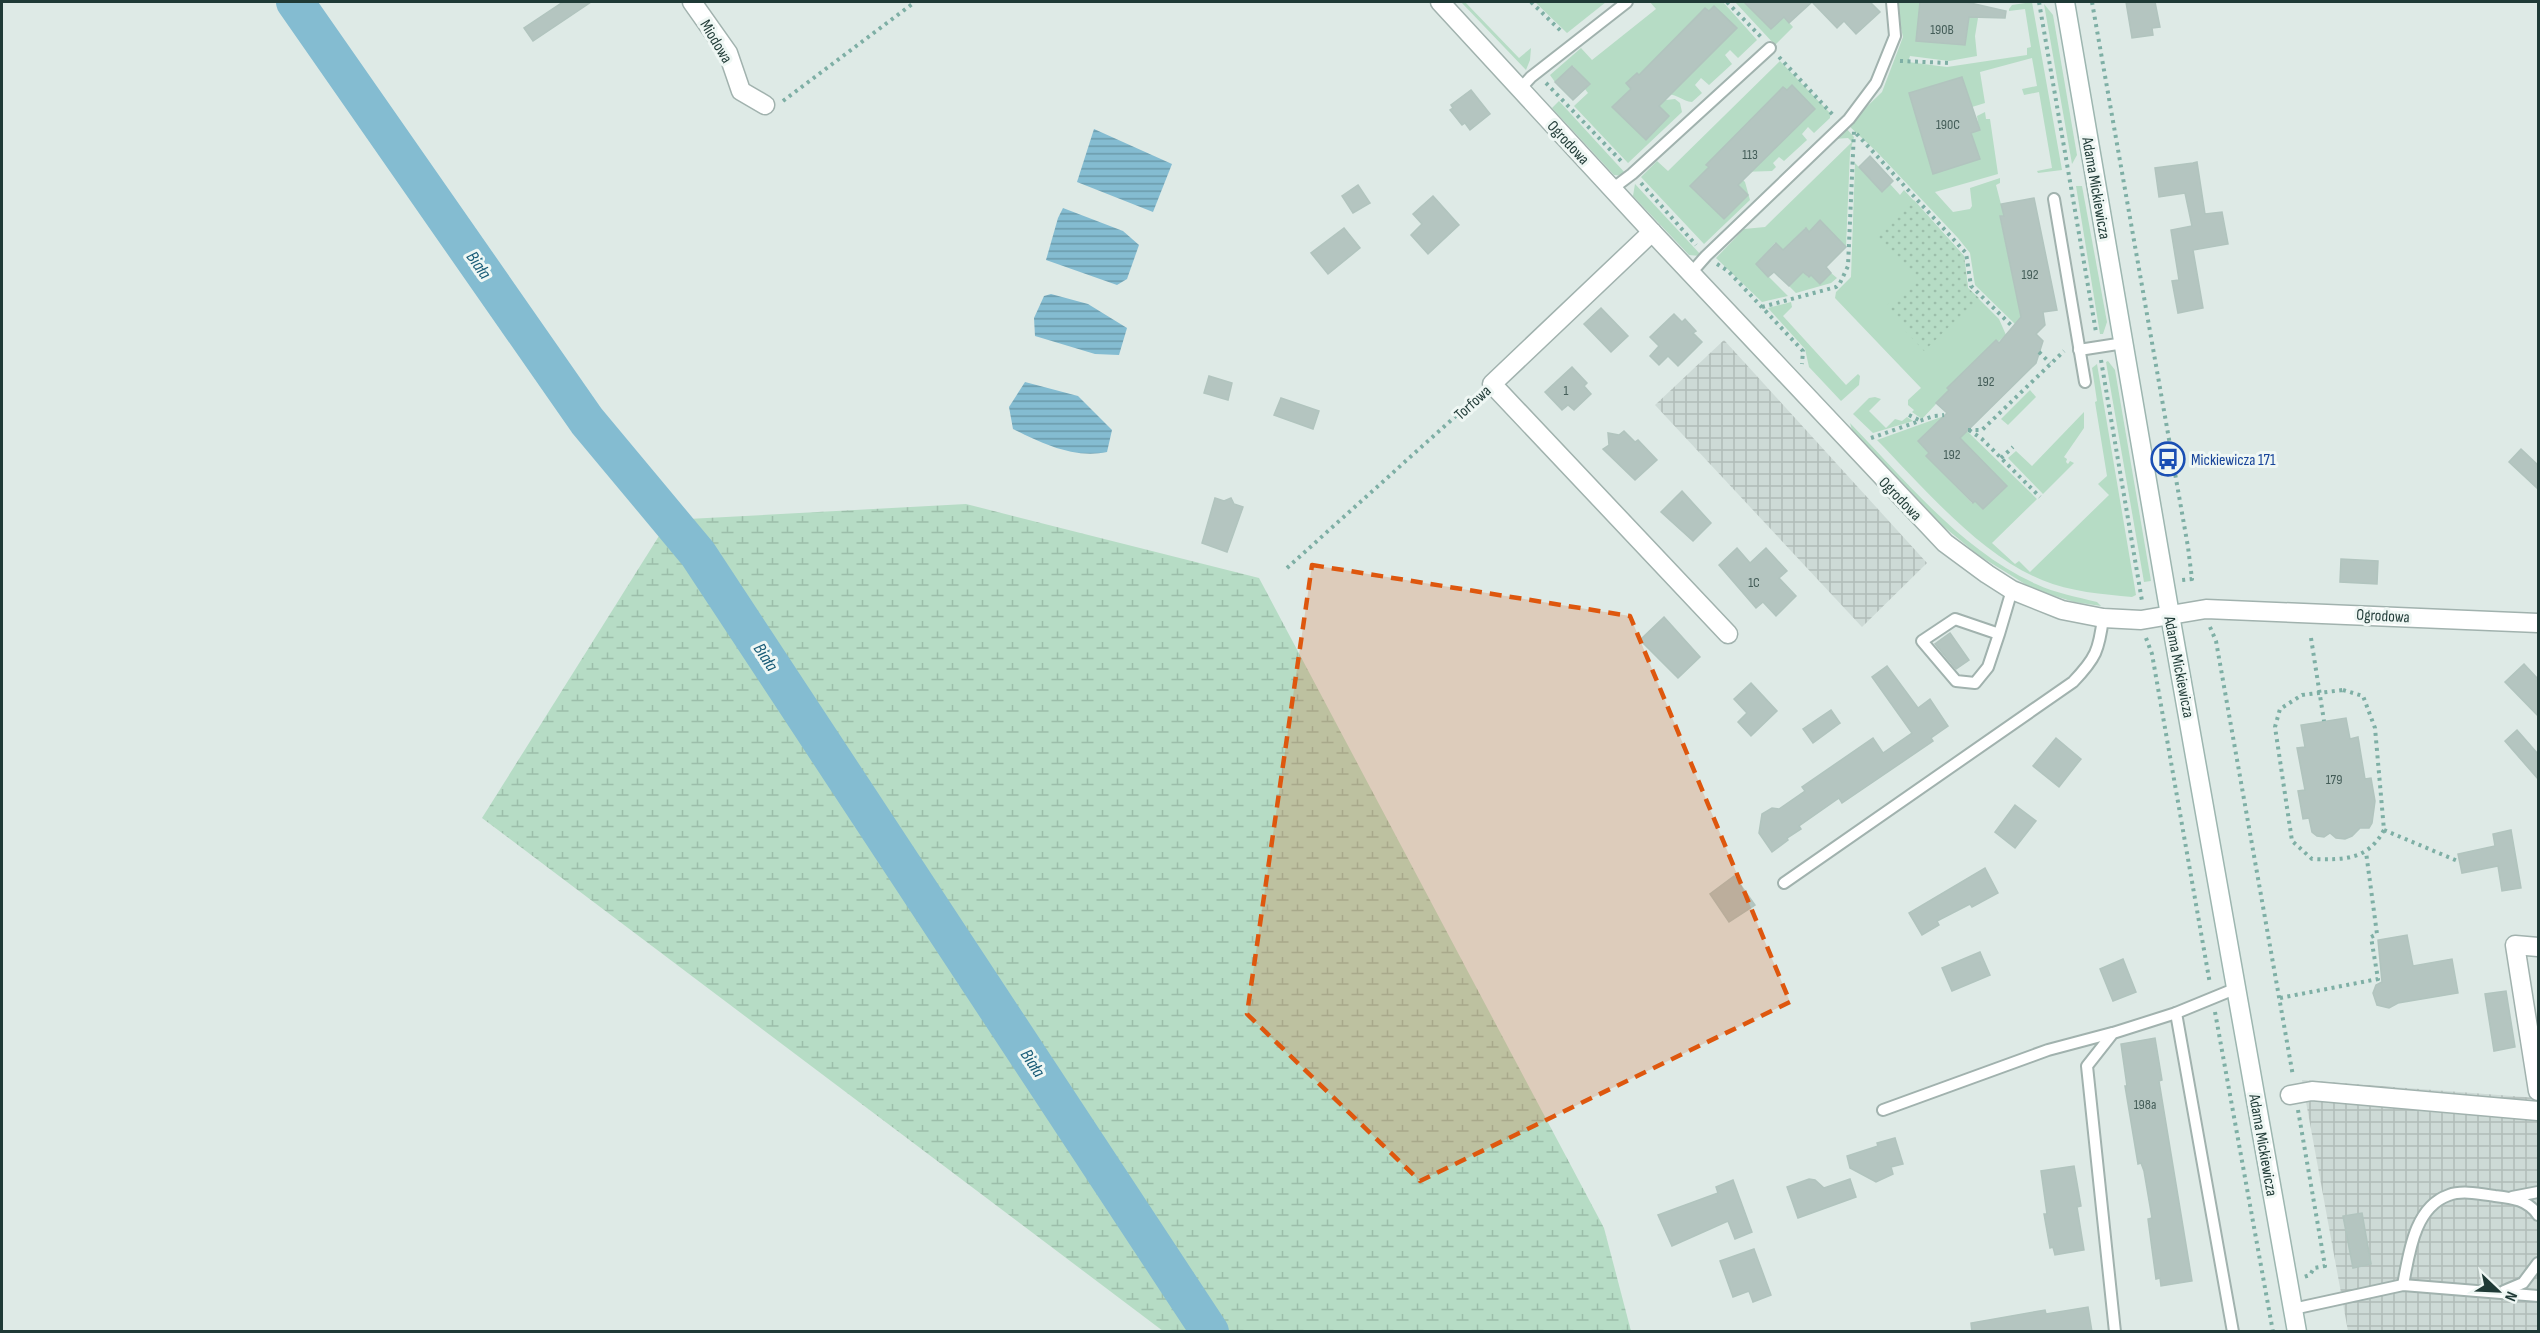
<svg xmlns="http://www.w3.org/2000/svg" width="2540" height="1333" font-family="'Sofia Sans Condensed',sans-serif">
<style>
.industrial{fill:url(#industrial-grid)}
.grass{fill:#b6dcc5}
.wetland{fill:url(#wetland-marsh)}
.park{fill:url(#park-dots)}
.water{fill:url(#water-rules)}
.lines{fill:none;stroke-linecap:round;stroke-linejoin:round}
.river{stroke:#84bcd1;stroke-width:38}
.building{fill:#b4c5c0;stroke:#b1c4be;stroke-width:1.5}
.lane-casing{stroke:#a1b2ae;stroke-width:14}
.street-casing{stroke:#a1b2ae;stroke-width:21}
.secondary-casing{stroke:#9db6b0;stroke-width:21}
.path{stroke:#7eafa5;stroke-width:4;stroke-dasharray:3 4.5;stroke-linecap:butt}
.lane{stroke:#fff;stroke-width:10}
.street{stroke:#fff;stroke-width:18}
.secondary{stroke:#fff;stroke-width:18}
.marked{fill:#de570e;fill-opacity:0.2;stroke:#de570e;stroke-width:4.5;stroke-dasharray:12 8;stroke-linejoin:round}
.labels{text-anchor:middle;stroke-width:6;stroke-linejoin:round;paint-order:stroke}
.number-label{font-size:14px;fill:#445d58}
.street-label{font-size:16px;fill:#1f3a36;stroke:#eff7f4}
.transit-label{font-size:16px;fill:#164399;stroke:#eff7f4;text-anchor:start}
.water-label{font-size:18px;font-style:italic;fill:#195c77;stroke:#eff7f4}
</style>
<defs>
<pattern id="industrial-grid" width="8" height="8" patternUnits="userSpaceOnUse" patternTransform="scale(1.5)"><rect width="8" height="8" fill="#cddad6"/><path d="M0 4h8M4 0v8" fill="none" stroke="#b0bcb8"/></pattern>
<pattern id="wetland-marsh" width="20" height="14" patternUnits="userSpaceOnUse" patternTransform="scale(1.5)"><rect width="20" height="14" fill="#b6dcc5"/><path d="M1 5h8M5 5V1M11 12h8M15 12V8" fill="none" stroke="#9cbeaa"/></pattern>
<pattern id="park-dots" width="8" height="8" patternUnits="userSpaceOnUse" patternTransform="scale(1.5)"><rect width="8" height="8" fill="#b6dcc5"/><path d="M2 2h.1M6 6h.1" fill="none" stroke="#9cbeaa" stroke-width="1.8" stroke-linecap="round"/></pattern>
<pattern id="water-rules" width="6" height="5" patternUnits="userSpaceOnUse" patternTransform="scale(1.5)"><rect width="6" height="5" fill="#84bcd1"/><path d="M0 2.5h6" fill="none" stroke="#6b9aaa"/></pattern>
</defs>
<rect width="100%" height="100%" fill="#deeae6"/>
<g class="industrial">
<polygon points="1724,340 1927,563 1862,627 1655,405"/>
<polygon points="2302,1080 2538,1098 2538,1331 2348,1331"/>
</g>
<g class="grass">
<polygon points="1461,2 1465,2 1519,58 1531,48 1530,60 1526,70"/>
<polygon points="1535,2 1606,2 1567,33"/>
<path d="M1650,2H1723L1757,40L1738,58L1730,50L1725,55L1732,64L1709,85L1701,78L1695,85L1702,93L1692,102C1682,101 1679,95 1667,94L1666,100L1675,99L1680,103L1682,112L1628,163L1574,106L1588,93L1585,89L1590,84L1573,66L1555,82L1550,75L1581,48L1592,60L1656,9Z"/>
<polygon points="1735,2 1754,2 1749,7 1771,29 1784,17 1793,27 1775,45"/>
<polygon points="1895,2 1920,2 1917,41 1965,45 1969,17 1978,18 1975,36 1977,56 1949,61 1910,56 1908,62 1947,67 2027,55 2027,48 2031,47 2025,9 2009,11 2009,9 2012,5 2032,2 2062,170 2038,173 2037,171 2052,168 2039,92 2024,95 2022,89 2037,86 2032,58 1980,72 1985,103 1972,107 1962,77 1909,93 1933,174 1979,159 1971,133 1979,130 1977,116 1985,112 1986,119 1990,119 1998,174 1935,192 1953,212 1970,209 1972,206 1970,188 2000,178 2000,183 1996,185 2004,216 2000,217 2021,317 2015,324 1975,285 1970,253 1958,238 1877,152 1848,125 1882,92 1903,37"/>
<polygon points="2044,4 2053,15 2077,155 2072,164"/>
<polygon points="1780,61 1830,113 1830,118 1814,133 1808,127 1802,134 1807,140 1784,161 1779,157 1773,163 1776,167 1772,171 1741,172 1741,178 1745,182 1750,200 1704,244 1641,177 1657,161 1668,171"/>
<polygon points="1559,101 1626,174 1624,176 1614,175 1552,108"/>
<polygon points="1846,128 1854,137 1850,152 1846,247 1820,221 1809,232 1805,228 1792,241 1787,254 1775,243 1756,264 1788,296 1762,302 1716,258 1744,229 1765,227 1852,142 1848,138 1834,139"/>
<polygon points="1855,163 1882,192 1890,184 1900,195 1904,190 1956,247 1964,256 1968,288 1999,319 2006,335 1998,342 1995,341 1947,388 1949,390 1922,419 1912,412 1914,410 1908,405 1908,400 1921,388 1835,298 1836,292 1851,277"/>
<polygon points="1635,184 1701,255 1700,256 1689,255 1633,196"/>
<polygon points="2076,186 2082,186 2107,322 2103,334 2100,334"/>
<polygon points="1803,272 1808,277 1811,275 1820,284 1831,273 1837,278 1831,283 1796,293 1789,286"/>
<polygon points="1791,302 1792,307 1783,316 1846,385 1858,374 1860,376 1859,385 1841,401 1809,367 1805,349 1768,308"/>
<polygon points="2108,361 2115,370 2151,581 2144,582 2106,362"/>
<path d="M2097,364L2136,595L2132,597C2103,594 2070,592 2042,580C1980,555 1923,487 1877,440L1944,416L1918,441L1929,453L1926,456L1972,503L1975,501L1983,509L2007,486L1960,438L1967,431L2037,499L1992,543L2015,564L2019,561L2030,572L2109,495L2098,484L2107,476L2095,402L2097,401L2092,368Z"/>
<polygon points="2030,390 2036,397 2008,425 2001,419"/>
<polygon points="1875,397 1881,399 1869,411 1886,428 1895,419 1902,421 1907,417 1913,421 1873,433 1853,414 1869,398"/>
<polygon points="2084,412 2084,428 2064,457 2067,459 2066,462 2068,464 2070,461 2074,463 2043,494 2008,458 2016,451 2032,466"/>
<path d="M1850,423C1906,481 1961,550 2036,584C2055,593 2077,597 2097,602L2101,606L2074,602L2033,589L1978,555L1943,526L1852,430Z"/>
</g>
<polygon class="wetland" points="966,504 1259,578 1604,1228 1631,1331 1163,1331 482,818 669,520"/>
<polygon class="park" points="1914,200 1964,256 1968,288 1979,298 1924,351 1884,308 1917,279 1877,236"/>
<g class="water">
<polygon points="1094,129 1172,164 1153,212 1077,182"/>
<polygon points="1063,208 1123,231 1139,245 1127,279 1117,285 1046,260 1058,218"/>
<polygon points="1051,294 1088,304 1127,328 1119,355 1095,354 1035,336 1034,318 1044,296"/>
<path d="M1025,382L1078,396L1112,430L1107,452C1074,459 1041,443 1013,429L1009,407Z"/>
</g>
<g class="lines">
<polyline class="river" points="295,2 587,421 698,554 1210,1332"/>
</g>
<g class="building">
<polygon points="563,2 591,2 533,41 524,28"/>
<polygon points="1744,2 1870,2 1880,12 1856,34 1844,21 1837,28 1812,2 1789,23 1784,17 1771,29"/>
<polygon points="1920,2 1966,2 2006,11 2005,18 1969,17 1965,45 1916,41"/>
<polygon points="2126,2 2155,2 2160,27 2152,28 2153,35 2132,38"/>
<polygon points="1714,6 1737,28 1659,106 1669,116 1646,140 1612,107 1631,89 1626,83 1637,73 1639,75 1705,8 1709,11"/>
<polygon points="1572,66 1590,84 1573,100 1555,82"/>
<polygon points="1962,77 1980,130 1971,133 1980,159 1933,174 1909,93"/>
<polygon points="1792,85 1815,109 1738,185 1748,195 1724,219 1690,186 1709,167 1706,165 1783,87 1787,90"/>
<polygon points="1471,90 1490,114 1470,130 1465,123 1462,125 1450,110 1453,108 1451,105"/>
<polygon points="1870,156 1893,181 1882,192 1859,167"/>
<polygon points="2193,163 2197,162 2205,214 2222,212 2228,244 2193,250 2203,308 2178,313 2172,281 2179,280 2171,230 2192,226 2185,193 2159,197 2155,168"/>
<polygon points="1358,185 1370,203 1353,213 1342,196"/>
<polygon points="1433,196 1459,225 1428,254 1411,235 1422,224 1413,214"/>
<polygon points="2034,198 2057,310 2043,312 2045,325 2036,334 2043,341 2036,363 1960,438 2007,486 1983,509 1975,501 1973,503 1926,456 1929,453 1918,441 1947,413 1936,403 1949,390 1947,388 1996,340 1999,343 2021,317 2000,216 2004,216 2001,204"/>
<polygon points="1820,220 1846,247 1826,267 1831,273 1820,284 1811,275 1809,277 1803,272 1789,286 1774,272 1768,277 1756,264 1776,243 1783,250 1806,228 1809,232"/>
<polygon points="1344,228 1360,248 1328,274 1311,253"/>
<polygon points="1601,308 1628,336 1611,352 1584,324"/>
<polygon points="1674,314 1682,322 1685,319 1696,331 1693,333 1702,342 1678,366 1668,356 1659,365 1650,356 1659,346 1650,337"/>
<polygon points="1572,367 1587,383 1584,386 1591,394 1574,410 1568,405 1562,410 1545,392"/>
<polygon points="1209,376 1232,383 1228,400 1204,393"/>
<polygon points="1281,398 1319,411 1313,429 1274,415"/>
<polygon points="1624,431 1635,442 1638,440 1657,460 1635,480 1603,449 1609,445 1608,433 1619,435"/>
<polygon points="2521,449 2538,465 2538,489 2509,462"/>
<polygon points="1682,491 1711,523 1693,541 1661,512"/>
<polygon points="1215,498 1224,501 1231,498 1234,504 1243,507 1227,552 1202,543"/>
<polygon points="1737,548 1750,563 1766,548 1787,571 1779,578 1796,596 1776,616 1763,602 1756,608 1719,565"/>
<polygon points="2341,559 2378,561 2377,584 2340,582"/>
<polygon points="1664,617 1700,657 1678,678 1640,640"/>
<polygon points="1950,633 1969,660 1956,669 1935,644"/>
<polygon points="2524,664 2538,679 2538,716 2505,682"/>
<polygon points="1887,666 1918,708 1930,699 1948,726 1931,738 1933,741 1873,782 1842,803 1839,798 1799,826 1801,829 1787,838 1788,840 1772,852 1759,833 1762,814 1772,808 1779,809 1805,791 1802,787 1873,738 1883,753 1912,733 1872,677"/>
<polygon points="1751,683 1777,711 1751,736 1738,722 1747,713 1734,699"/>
<polygon points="1831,710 1840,723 1813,743 1803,729"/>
<polygon points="2346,718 2350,739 2358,737 2365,779 2371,778 2375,801 2372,823 2369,828 2360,828 2352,836 2345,839 2336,838 2330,833 2324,837 2317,836 2312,832 2309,818 2303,819 2298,791 2305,790 2297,748 2305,747 2301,725"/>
<polygon points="2517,730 2538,754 2538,779 2505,741"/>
<polygon points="2056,738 2081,759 2059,787 2033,766"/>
<polygon points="2015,805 2036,821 2015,848 1995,832"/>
<polygon points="2511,830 2521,888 2502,891 2498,866 2462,873 2458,854 2495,846 2493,834"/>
<polygon points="1985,868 1998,893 1972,907 1970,904 1937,921 1939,925 1922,935 1909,913"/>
<polygon points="1734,876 1755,905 1729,922 1710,894"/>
<polygon points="2407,935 2413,966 2452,959 2458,993 2398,1003 2389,1008 2377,1005 2373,993 2376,985 2382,982 2378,940"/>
<polygon points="1980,952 1990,975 1952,991 1942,968"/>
<polygon points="2123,959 2136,992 2113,1001 2100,969"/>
<polygon points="2506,991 2515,1047 2494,1051 2485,994"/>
<polygon points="2155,1038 2162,1080 2159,1081 2192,1281 2161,1286 2160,1278 2156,1279 2148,1219 2152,1218 2144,1171 2141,1163 2138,1164 2125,1086 2127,1086 2121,1044"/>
<polygon points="1895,1138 1903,1164 1891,1167 1893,1174 1876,1182 1850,1168 1847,1156 1878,1146 1877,1143"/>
<polygon points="2074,1166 2081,1206 2077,1207 2084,1250 2055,1255 2053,1247 2050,1248 2044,1214 2047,1214 2041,1171"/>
<polygon points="1809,1179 1815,1180 1824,1188 1850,1179 1856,1197 1798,1218 1787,1187"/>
<polygon points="1733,1180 1752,1232 1735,1239 1728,1221 1672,1246 1658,1215 1718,1193 1716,1187"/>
<polygon points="2362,1213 2371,1264 2353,1268 2343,1216"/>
<polygon points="1754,1249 1771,1295 1753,1302 1749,1291 1733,1297 1720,1261"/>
<polygon points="2088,1307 2092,1332 1972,1332 1971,1323 2045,1310 2046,1314"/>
</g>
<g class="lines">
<g class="lane-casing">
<g id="lane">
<polyline points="1520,89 1531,77 1627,2"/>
<polyline points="1612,189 1632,174 1770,48"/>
<polyline points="2054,199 2085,382"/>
<polyline points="1691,273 1706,256 1849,119 1876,83 1895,36 1892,2"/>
<polyline points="2079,350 2124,343"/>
<polyline points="1999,634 1988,667 1975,683 1956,681 1922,641 1955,619 1999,634 2012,590"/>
<path d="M1784,883L2073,682C2096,658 2099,650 2103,618"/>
<polyline points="2176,1013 2233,1332"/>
<polyline points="1883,1110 2048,1050 2112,1033"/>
<polyline points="2512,1197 2538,1192"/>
<path d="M2403,1285C2409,1254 2414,1207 2449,1195C2462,1190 2481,1194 2495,1196C2513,1198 2528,1200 2538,1215"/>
<polyline points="2504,1291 2523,1283 2538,1263"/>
<polyline points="2293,1309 2403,1285 2538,1296"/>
<polyline points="2115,1332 2087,1066 2113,1033 2176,1013 2237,988"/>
</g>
</g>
<g class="street-casing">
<g id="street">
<polyline points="692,2 728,53 741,91 765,105"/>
<polyline points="1440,2 1652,232 1945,543 1987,574 2012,590 2062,610 2103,618 2141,620 2206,609 2538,623"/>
<polyline points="1652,232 1492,384 1728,634"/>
<polyline points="2538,947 2515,945 2538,1091"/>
<polyline points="2290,1095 2312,1091 2538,1111"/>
</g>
</g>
<g class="secondary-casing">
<polyline id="secondary" points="2065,2 2170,615 2297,1332"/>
</g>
<g class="path">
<polyline points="1531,2 1563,33"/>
<polyline points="1727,2 1762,38"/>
<polyline points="2039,2 2096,332"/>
<polyline points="2092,2 2188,547 2192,579 2182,580"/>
<polyline points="1779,57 1833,115"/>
<polyline points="1900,61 1949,63"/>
<polyline points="1546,83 1624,164"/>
<polyline points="783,101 915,2"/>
<polyline points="1641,183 1696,245"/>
<polyline points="1717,264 1728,271 1803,351 1802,364"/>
<polyline points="1762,307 1836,287 1840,283 1848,266 1854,131 1966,253 1971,286 2013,327"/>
<polyline points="2039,352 2050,363"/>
<polyline points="2101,360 2142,601"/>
<polyline points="1909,415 1919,420"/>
<polyline points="1968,430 1982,430 2064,351"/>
<polyline points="1969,430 1982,439 2040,497"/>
<polyline points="1871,438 1934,416 1944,415"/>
<polyline points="2001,458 2013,447"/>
<polyline points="1287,568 1478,396"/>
<polyline points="2210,627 2216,641 2293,1076"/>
<polyline points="2146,638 2152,654 2210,984"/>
<polyline points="2311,638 2324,721"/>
<path d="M2343,690L2363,696L2375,728L2384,830C2368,860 2344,860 2312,859L2292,841L2275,727L2280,709L2302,695Z"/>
<polyline points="2384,830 2460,862"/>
<polyline points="2280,998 2378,979 2371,937 2377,934 2366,852"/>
<polyline points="2215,1012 2273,1332"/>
<polyline points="2298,1110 2325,1266 2314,1268 2310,1275 2304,1277"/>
</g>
<use href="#lane" class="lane"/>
<use href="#street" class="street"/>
<use href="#secondary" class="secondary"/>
</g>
<path class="marked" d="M1312,565L1630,616L1790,1002L1420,1181L1247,1014Z"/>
<defs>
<g id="bus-ring" transform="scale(1.725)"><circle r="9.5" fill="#eff7f4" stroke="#1a4fb4" stroke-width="1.5"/><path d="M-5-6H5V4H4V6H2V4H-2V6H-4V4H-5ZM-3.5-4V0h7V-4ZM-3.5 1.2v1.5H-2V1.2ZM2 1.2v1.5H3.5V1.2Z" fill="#1a4fb4"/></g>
</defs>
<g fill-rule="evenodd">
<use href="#bus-ring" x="2168" y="459"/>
</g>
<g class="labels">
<g class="number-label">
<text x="1942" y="34">190B</text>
<text x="1948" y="129">190C</text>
<text x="1750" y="159">113</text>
<text x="2030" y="279">192</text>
<text x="1986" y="386">192</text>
<text x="1566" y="395">1</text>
<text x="1952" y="459">192</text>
<text x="1754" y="587">1C</text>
<text x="2334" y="784">179</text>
<text x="2145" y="1109">198a</text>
</g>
<g class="street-label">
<text transform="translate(717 41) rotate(59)" y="6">Miodowa</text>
<text transform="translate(1569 142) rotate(47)" y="6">Ogrodowa</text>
<text transform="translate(2097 188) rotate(80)" y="6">Adama Mickiewicza</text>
<text transform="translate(1472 402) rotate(-42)" y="6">Torfowa</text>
<text transform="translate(1901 498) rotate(46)" y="6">Ogrodowa</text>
<text transform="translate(2383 615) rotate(3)" y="6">Ogrodowa</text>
<text transform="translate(2180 667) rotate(79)" y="6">Adama Mickiewicza</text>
<text transform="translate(2264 1145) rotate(80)" y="6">Adama Mickiewicza</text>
</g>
<g class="transit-label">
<text x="2191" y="465">Mickiewicza 171</text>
</g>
<g class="water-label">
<text transform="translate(479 265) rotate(55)" y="6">Biała</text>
<text transform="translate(766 657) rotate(57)" y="6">Biała</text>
<text transform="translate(1033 1063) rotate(57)" y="6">Biała</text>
</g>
</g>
<rect width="2540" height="1333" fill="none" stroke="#1f3a36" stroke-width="6"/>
<g transform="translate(2498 1291) rotate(113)" stroke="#eff7f4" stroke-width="4.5" paint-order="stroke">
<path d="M0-4.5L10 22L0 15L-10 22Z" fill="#1f3a36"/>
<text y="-9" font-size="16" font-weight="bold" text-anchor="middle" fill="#1f3a36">N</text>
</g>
</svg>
